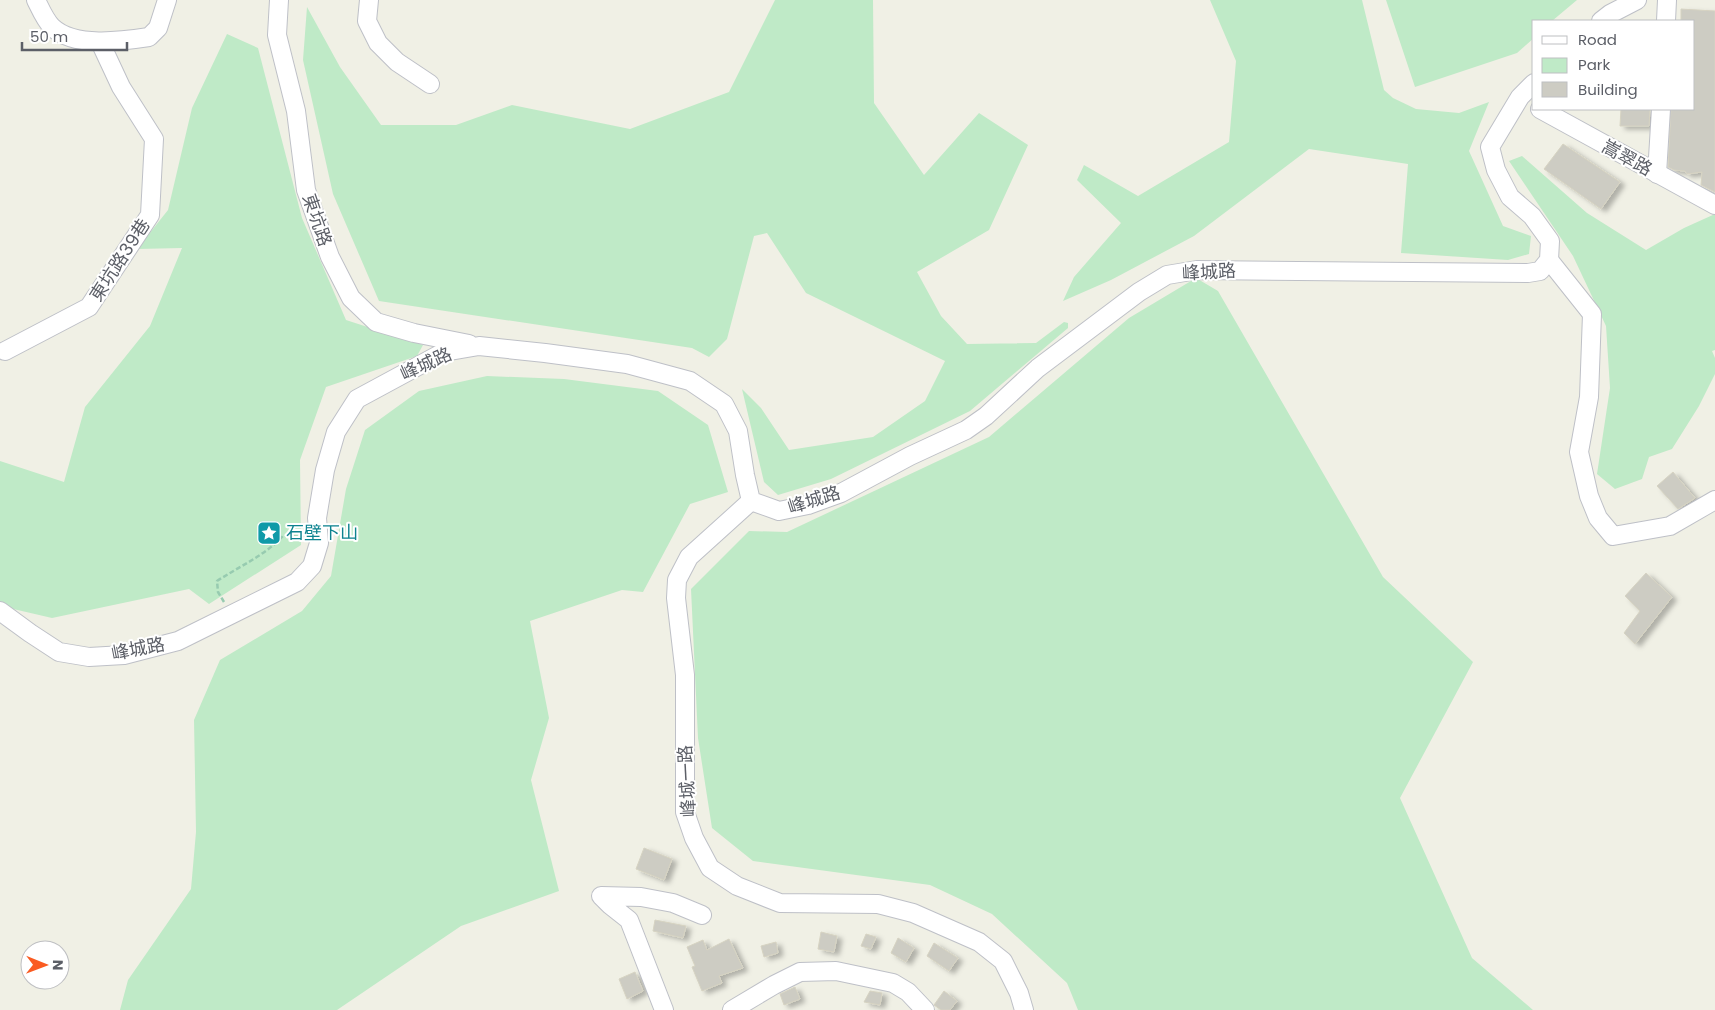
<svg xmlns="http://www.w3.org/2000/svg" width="1715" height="1010" font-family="Poppins,'Noto Sans TC',sans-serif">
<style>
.green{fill:#bfeac7}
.building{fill:#cdccc3;stroke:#d6d3c2;filter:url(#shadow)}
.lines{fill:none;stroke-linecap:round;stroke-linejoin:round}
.minor-casing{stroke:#bec0c7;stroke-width:20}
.path{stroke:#97cbb0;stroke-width:2.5;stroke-dasharray:5 2.5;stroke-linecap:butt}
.minor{stroke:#fff;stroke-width:18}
.labels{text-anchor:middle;stroke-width:4;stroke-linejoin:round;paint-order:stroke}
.street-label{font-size:18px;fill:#5c5f67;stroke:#fff}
.culture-label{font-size:18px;fill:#0d838f;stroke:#fff;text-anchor:start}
</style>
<defs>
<filter id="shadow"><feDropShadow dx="5" dy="3" stdDeviation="2.5" flood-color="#0004"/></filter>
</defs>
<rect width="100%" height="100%" fill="#f0f0e5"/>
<g class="green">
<polygon points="775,0 873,0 874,103 924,175 979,113 1028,145 989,230 917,272 941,316 967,344 1036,343 1064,322 1068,323 1068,328 970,411 831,479 778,495 764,482 742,389 761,408 789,450 873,437 925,401 945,361 806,293 767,233 754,236 727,339 709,357 692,348 379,301 333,194 303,60 307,7 340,67 381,125 456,125 512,105 630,129 729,92"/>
<polygon points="1210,0 1362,0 1384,90 1393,98 1416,109 1459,113 1489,102 1469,151 1503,226 1531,236 1529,254 1508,260 1401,253 1408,164 1309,149 1194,236 1111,280 1063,301 1074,277 1121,223 1077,180 1084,165 1138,196 1229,142 1236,61"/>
<polygon points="1386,0 1577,0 1552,21 1534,21 1534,38 1517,53 1415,87"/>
<polygon points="227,34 258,48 302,218 346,320 423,345 417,356 326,387 300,460 301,545 209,604 189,589 52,618 9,608 0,602 0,461 64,482 85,407 150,326 182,248 137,249 168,210 192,108"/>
<polygon points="1522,156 1587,213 1646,250 1684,228 1715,214 1715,350 1712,351 1715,358 1715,374 1699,406 1672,449 1649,457 1642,479 1615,489 1597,474 1610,388 1606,326 1573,256 1509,161"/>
<polygon points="1196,278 1218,291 1383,577 1473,662 1400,798 1472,958 1533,1010 1078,1010 1067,983 992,914 930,885 753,861 712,828 698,738 691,589 749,531 787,532 989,437 1129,318"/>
<polygon points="487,376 564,379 658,391 708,425 728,492 690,504 643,592 622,590 530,621 549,718 531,780 559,891 461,926 337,1010 120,1010 128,980 191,889 196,832 194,720 220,660 302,611 331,576 346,489 365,430 419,391"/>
</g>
<g class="building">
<polygon points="1681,9 1715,11 1715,192 1701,185 1702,172 1687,174 1685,171 1674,170 1668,167 1671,109 1694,109 1694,21 1681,21"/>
<polygon points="1621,109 1650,109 1649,126 1620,126"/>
<polygon points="1563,144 1620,182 1601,209 1544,169"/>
<polygon points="1673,472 1695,498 1678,509 1657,486"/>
<polygon points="1646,573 1672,597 1635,644 1624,633 1640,611 1625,596"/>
<polygon points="644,848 672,859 664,880 636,869"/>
<polygon points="655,920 686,926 683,938 653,931"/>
<polygon points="821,932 837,936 834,952 818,949"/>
<polygon points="866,934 876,937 871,949 861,946"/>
<polygon points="898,938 914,948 906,962 891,953"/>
<polygon points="729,939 743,968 719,976 722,983 702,991 692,967 695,966 687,947 703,940 707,950"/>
<polygon points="776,942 778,953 764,957 761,946"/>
<polygon points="934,943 958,958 949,971 927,956"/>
<polygon points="635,972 643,991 627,999 619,979"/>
<polygon points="795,987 800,999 784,1005 780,994"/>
<polygon points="870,991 882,993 880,1005 864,1002"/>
<polygon points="944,991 957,1001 950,1010 941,1010 934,1005"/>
</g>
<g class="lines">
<g class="minor-casing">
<g id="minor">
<path d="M36,0C40,8 45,20 52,27C74,48 122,41 149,37L158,28L167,0"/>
<polyline points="279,0 277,35 296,111 306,190 330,257 351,298 376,322 414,333 469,344"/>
<polyline points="369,0 367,21 378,43 397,62 430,84"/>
<polyline points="1601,21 1610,14 1637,0"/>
<polyline points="1666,21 1667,0"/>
<polyline points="1540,109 1715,205"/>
<polyline points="1657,174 1661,109"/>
<polyline points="1549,260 1592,314 1589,397 1579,452 1589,496 1598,518 1613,536 1670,526 1715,500"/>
<polyline points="5,351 89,307 150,215 154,139 121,87 100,42"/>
<polyline points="751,501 689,557 677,580 676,598 685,675 685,812 694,838 710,868 737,886 780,903 878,904 913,913 979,942 1003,961 1019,993 1024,1010"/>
<polyline points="0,611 30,633 59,652 89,657 124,655 178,641 297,582 312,566 319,543 317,518 325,470 336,432 357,399 444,352 479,346 545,353 627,364 690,381 724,404 738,431 745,475 751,501 779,511 808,505 841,493 910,456 966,430 986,416 1038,368 1139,292 1167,275 1197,270 1528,273 1540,271 1549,260 1550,241 1532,216 1510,197 1496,170 1490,147 1520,97 1534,83"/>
<polyline points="664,1010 629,920 610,905 601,896 641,897 673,903 702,915"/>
<polyline points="732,1010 774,985 800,972 836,971 893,983 908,992 925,1010"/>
</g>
</g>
<g class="path">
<polyline points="270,534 279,540"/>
<path d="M224,602L218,592L217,581C240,566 264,556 283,536L304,537"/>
</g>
<use href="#minor" class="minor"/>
</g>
<defs>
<g id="sight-square" transform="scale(1.25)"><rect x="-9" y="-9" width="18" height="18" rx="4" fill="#0f9aa8" stroke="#fff"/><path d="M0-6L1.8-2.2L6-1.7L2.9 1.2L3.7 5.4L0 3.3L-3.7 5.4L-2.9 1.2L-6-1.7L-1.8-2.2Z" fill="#fff"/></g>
</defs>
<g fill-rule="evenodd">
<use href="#sight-square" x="269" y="533"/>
</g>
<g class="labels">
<g class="street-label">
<text transform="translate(1627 158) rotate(29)" y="6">嵩翠路</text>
<text transform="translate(317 220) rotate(71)" y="6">東坑路</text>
<text transform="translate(120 260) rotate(-57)" y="6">東坑路39巷</text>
<text transform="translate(1209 272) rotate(-3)" y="6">峰城路</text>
<text transform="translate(426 364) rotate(-24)" y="6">峰城路</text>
<text transform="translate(814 500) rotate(-17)" y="6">峰城路</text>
<text transform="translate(138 649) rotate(-11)" y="6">峰城路</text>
<text transform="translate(687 781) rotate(-93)" y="6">峰城一路</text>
</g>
<g class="culture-label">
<text x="286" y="539">石壁下山</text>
</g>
</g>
<rect x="1532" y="20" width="162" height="90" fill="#ffffff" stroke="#bebfc2"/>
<rect x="1542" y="36" width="25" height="8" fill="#ffffff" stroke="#bebfc2"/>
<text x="1578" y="45" font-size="15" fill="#5c5f67">Road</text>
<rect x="1542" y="58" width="25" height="15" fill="#bfeac7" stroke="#bebfc2"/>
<text x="1578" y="70" font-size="15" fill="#5c5f67">Park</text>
<rect x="1542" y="82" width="25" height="15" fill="#cdccc3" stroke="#bebfc2"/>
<text x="1578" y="95" font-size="15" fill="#5c5f67">Building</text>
<g transform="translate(45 965) rotate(91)"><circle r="24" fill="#ffffff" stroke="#bebfc2"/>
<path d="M0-4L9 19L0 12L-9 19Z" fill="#fa5b21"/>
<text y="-8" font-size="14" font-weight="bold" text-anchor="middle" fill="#5c5f67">N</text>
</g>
<path d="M22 42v8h105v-8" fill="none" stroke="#5c5f67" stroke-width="2.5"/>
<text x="30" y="42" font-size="15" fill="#5c5f67" stroke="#ffffff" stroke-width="4" paint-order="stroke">50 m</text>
</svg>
